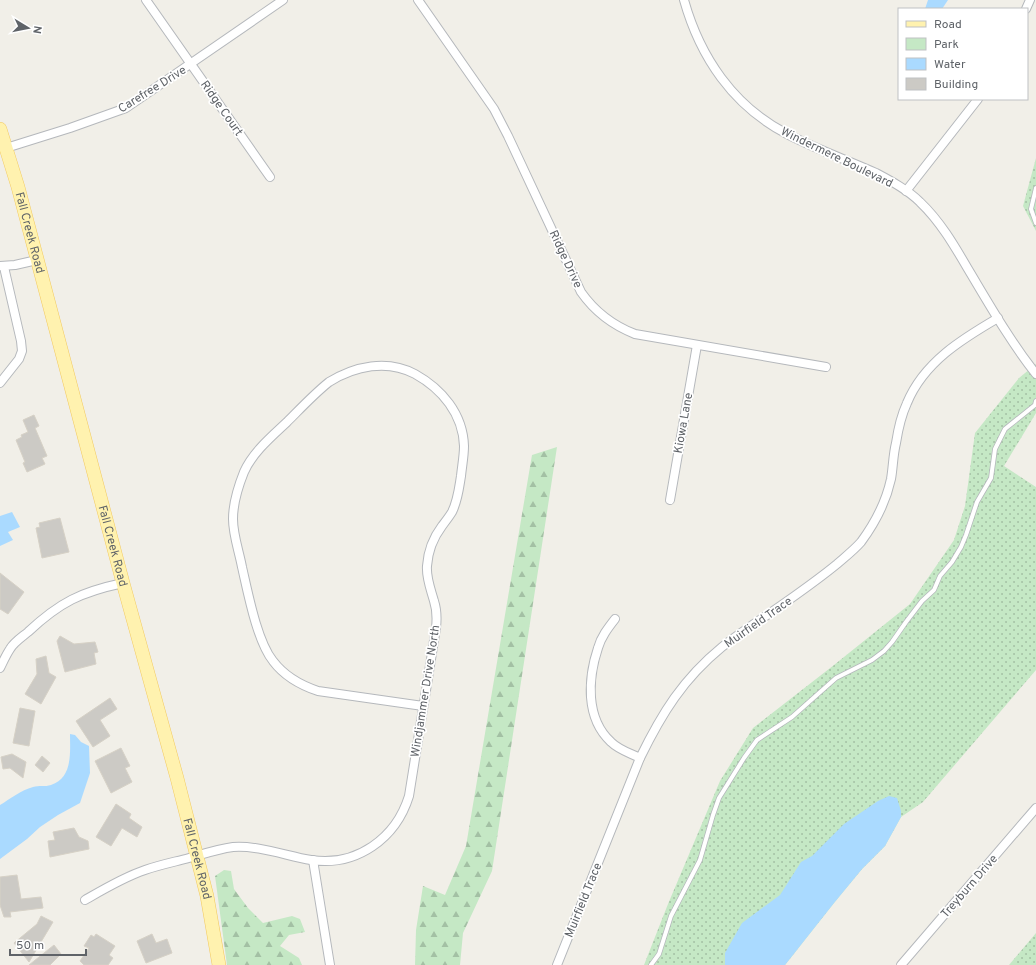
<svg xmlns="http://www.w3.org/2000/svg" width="1036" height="965" font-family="Overpass,sans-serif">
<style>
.green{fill:url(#green-dots)}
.forest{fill:url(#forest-firs)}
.water{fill:#aadaff}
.building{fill:#cccac5;stroke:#d6d1c6}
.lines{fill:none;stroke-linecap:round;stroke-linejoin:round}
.lane-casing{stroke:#b5b8bc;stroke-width:5.5}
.street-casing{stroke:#b5b8bc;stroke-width:10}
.primary-casing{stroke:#f2c960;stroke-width:14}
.lane{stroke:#fff;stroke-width:4}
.street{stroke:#fff;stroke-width:8}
.primary{stroke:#fff2af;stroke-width:13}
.labels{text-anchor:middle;stroke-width:3.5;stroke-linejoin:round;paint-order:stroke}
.street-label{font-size:12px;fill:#5f6368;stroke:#fff}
</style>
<defs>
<pattern id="green-dots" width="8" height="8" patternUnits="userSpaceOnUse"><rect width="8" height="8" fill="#c5e8c5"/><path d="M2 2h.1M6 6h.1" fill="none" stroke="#a3c0a4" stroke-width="1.8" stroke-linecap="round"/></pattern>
<pattern id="forest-firs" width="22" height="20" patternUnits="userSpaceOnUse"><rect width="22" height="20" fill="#c5e8c5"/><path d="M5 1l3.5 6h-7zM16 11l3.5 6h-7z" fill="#a3c0a4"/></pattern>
</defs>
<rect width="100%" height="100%" fill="#f1efe8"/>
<g class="green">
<polygon points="1036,158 1036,231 1023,206"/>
<polygon points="1036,364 1036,413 1004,466 1036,487 1036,670 923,802 901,817 885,846 862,869 834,903 785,965 644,965 668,904 720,781 753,728 834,665 910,604 954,540 965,506 975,433 1019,378"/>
<polygon points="1036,933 1036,965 1009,965"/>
</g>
<g class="forest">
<polygon points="557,447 492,871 463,933 460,965 415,965 416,930 423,886 445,895 466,846 532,455"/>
<polygon points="224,870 231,871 234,889 248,908 263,923 292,916 300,919 305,932 289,935 280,946 299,958 302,965 227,965 215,876"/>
</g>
<g class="water">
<polygon points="928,0 948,0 942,9 925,9"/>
<polygon points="12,512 20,527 8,532 13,540 0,546 0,516"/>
<path d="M70,734L75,735L81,742L89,746L90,773L80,803L58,815L40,827L27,839L0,859V805C10,799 21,790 33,787C39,785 45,787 51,785C73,778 70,752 70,734Z"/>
<polygon points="889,796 897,798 901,811 901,817 885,846 862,869 834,903 785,965 725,965 725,953 742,923 780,895 801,862 812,856 844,824 878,801"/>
</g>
<g class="building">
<polygon points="34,415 39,426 35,428 47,456 42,458 45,464 27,472 23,463 25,462 16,440 22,437 21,435 28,432 23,420"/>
<polygon points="60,518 69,552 42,558 36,528 40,527 39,523"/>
<polygon points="0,573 24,592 8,614 0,609"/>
<polygon points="60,636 74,644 95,642 98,652 94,653 96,664 65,672 57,641"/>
<polygon points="46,656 49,673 56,677 41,704 25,694 37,674 36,659"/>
<polygon points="110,698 117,709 100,720 110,736 93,747 76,721"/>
<polygon points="20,708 35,711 29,746 13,743"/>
<polygon points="121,748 130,766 125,768 132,782 111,793 95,761"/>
<polygon points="12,754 26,762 23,778 10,768 3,769 1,757"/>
<polygon points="42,756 50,763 43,772 35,765"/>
<polygon points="116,804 131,814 129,818 142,827 137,837 122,828 111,846 96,837"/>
<polygon points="74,828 79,837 88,841 89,849 50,857 48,841 55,840 53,832"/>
<polygon points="17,875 21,899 41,897 43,908 10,912 11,917 4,917 0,905 0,877"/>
<polygon points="41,916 53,922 29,962 14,943 37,924"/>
<polygon points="96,934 115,946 109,955 113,958 108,965 84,965 80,961 89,948 84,946 91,935 94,937"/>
<polygon points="152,934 156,943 167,939 172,953 146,963 137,941"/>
<polygon points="54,945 61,954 50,965 29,965"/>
</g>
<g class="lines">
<g class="lane-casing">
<g id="lane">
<polyline points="1036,188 1031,209 1036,223"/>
<polyline points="651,965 659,954 671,916 700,860 713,815 719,798 744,758 757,740 792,717 836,678 872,660 884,651 892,642 906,622 922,601 934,590 940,576 952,562 961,547 966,535 977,502 991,478 995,449 1005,429 1035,405 1036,401"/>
</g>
</g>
<g class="street-casing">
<g id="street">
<polyline points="146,0 270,177"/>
<path d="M418,0L494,109L508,136L581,292C595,312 612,325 635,334L826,367"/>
<path d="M684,0C700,57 733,106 787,134C816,149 847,160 876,173C891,181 908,190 920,202C940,221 954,245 968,269C989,304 1010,341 1036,374"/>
<polyline points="1026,9 1030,0"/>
<polyline points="6,148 70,128 126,108 283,0"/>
<polyline points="906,191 978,99"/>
<polyline points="0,266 15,265 37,260"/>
<polyline points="0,383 19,359 22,351 21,341 4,267"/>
<polyline points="670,500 697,345"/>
<path d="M615,619C608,628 601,637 598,648C588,678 585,718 611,742C619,750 630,753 640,758"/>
<path d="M0,668C3,662 6,655 10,649C14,642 22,637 28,632C60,602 81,592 123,583"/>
<polyline points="313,860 330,965"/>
<path d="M85,900C104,889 124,877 145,870C159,865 174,862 189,858C203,854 218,849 233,847C257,845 287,856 311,860C357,867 396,838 409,796L436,628C437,619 437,610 434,601C431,590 426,578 427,566C428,551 433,538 442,526C445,522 449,517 452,512C458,500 459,488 461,476C462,466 464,456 464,446C463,414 442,389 415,374C387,359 355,366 329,382C314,394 301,408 287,422C271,437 253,452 244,472C238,487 233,503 233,519C233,535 239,551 242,567C248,593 257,641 273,661C285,677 300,685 318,691L423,706"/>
<path d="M557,965L640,758C662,713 683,679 722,647C742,631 765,617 786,602C803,590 820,578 837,564C845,557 854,550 861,542C875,523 886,502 891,479C893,468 893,455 896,443C898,430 901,416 907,403C924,362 962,339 998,318"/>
<polyline points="901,965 1036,808"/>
</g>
</g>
<g class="primary-casing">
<g id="primary">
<path id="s1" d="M0,129L18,187L123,583L177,778L207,896L219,965"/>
</g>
</g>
<use href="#lane" class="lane"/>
<use href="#street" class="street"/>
<use href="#primary" class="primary"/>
</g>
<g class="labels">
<g class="street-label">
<text transform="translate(152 89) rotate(-32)" y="4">Carefree Drive</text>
<text transform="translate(222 108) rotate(55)" y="4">Ridge Court</text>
<text transform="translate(837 157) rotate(26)" y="4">Windermere Boulevard</text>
<text dy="4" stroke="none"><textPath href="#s1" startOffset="108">Fall Creek Road</textPath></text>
<text transform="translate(566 259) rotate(65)" y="4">Ridge Drive</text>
<text transform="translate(683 423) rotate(-80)" y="4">Kiowa Lane</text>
<text dy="4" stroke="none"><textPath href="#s1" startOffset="432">Fall Creek Road</textPath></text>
<text transform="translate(758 622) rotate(-35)" y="4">Muirfield Trace</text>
<text transform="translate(425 691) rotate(-81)" y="4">Windjammer Drive North</text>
<text dy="4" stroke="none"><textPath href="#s1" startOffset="756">Fall Creek Road</textPath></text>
<text transform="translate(969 886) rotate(-49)" y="4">Treyburn Drive</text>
<text transform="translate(583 900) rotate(-68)" y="4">Muirfield Trace</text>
</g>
</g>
<rect x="898" y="8" width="130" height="92" fill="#ffffff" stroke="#bfc1c3"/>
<rect x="906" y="21" width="20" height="6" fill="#fff2af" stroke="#bfc1c3"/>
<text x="934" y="28" font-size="12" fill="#5f6368">Road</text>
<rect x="906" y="38" width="20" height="12" fill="#c5e8c5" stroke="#bfc1c3"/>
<text x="934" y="48" font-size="12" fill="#5f6368">Park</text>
<rect x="906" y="58" width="20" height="12" fill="#aadaff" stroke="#bfc1c3"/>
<text x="934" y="68" font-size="12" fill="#5f6368">Water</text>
<rect x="906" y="78" width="20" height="12" fill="#cccac5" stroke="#bfc1c3"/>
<text x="934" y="88" font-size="12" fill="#5f6368">Building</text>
<g transform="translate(28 28) rotate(100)" stroke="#ffffff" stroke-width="3" paint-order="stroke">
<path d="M0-3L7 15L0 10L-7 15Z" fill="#5f6368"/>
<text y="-6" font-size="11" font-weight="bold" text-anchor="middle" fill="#5f6368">N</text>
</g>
<path d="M10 949v6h76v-6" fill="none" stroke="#5f6368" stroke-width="2"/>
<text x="16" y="949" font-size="12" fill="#5f6368" stroke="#ffffff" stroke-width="3" paint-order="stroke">50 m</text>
</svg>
